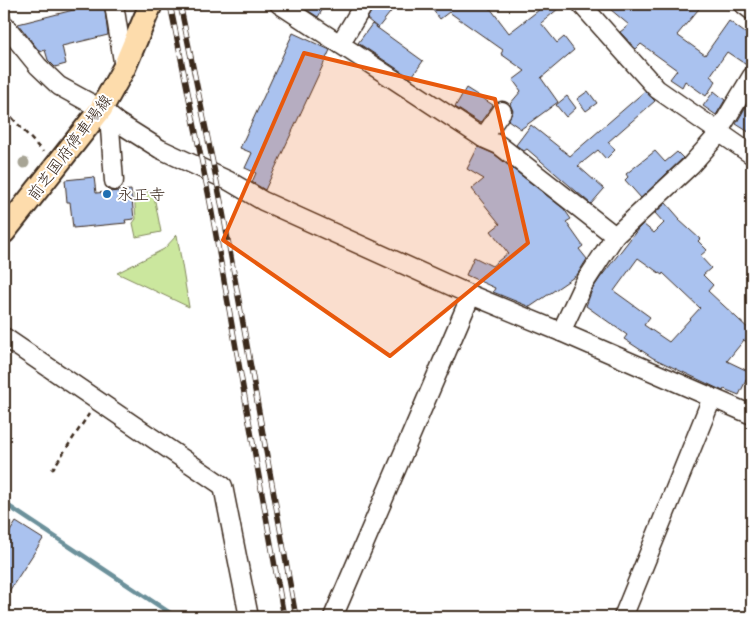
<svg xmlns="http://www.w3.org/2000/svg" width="756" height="621" font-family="'Gochi Hand','Klee One',sans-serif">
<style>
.green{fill:#cbe79e;stroke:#83885e}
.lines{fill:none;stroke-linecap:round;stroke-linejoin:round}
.stream{stroke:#6c919b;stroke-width:4.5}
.building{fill:#aac2ef;stroke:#3b2a1e;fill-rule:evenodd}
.minor-casing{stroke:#3b2a1e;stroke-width:21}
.major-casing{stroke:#3b2a1e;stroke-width:26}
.path{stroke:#3b2a1e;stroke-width:2.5;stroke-dasharray:5 4;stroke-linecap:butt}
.minor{stroke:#fff;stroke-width:18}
.major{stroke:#fddcac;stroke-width:22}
.rail-casing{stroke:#3b2a1e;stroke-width:5.5}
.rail{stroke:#fff;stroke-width:4;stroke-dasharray:11;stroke-linecap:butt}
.tree{fill:#a7a495}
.marked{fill:#e8590c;fill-opacity:0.2;stroke:#e8590c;stroke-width:4;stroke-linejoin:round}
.poi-dot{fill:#1f6fb2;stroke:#fff;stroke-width:2}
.labels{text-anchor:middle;stroke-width:4;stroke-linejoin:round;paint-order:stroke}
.street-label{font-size:16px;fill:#3b2a1e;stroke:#fff}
.poi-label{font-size:16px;fill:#3b2a1e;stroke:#fff;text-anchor:start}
</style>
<rect width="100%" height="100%" fill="#fff"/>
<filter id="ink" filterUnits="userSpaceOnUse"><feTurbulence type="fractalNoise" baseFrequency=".02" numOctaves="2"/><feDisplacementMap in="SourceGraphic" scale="10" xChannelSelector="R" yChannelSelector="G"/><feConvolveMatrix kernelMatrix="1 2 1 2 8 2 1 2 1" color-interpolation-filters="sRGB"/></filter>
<g filter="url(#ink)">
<g class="green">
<polygon points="153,191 161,232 136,237 133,223 136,219 134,193"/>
<polygon points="177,235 189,307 117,273 164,249"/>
</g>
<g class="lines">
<polyline class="stream" points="4,503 176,617"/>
</g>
<g class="building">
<polygon points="97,4 104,4 108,35 62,46 66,64 55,67 48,60 45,50 40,52 18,24"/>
<polygon points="298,4 326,4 318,17"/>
<polygon points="375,4 397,4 378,28 367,19"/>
<polygon points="428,4 487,4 509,33 539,10 533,4 564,4 541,23 557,43 564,37 574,50 541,78 558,102 521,129 508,120 513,111 510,104 521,91 513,80 525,71 501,54 503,50 449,12 440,19"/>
<polygon points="604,4 703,4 677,35 705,55 729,21 752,38 752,65 748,66 727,52 710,76 716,81 706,96 685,81 682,87 670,79 677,70 641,44 636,49 620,32 629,25"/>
<polygon points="372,24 423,61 411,78 358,43"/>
<polygon points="293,33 330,50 265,190 252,182 256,173 245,168 252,153 240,148"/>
<polygon points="466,88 493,105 480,123 455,107"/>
<polygon points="588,91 597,103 586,111 577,99"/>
<polygon points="645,91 655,101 608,142 615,150 606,159 598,150 578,166 604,189 591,204 527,149 524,151 516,145 531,125 570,156"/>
<polygon points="714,91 725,100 716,115 703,106"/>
<polygon points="567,96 576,108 566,117 556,105"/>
<polygon points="752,96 752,134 736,124"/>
<polygon points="478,147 494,154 564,209 571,219 566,222 583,246 579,249 587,259 577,275 530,307 493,292 495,288 466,275 474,257 492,266 508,253 491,231 500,224 472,189 484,179 467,169"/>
<polygon points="655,151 665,162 677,152 683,158 641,198 625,180 628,177 626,174"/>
<polygon points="94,177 96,193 131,190 134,219 125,220 126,223 73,228 70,202 67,202 65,180"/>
<path d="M666,203L680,219L679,220L700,239L698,241L707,250L700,256L711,268L703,275L713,285L708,291L752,332V345L744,340L727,361L750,372L739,395L724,389L723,391L653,358L624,339L627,335L586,306L592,290L600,278L638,229L643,224L654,233L664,223L655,213ZM638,258L662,275L663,273L700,308L669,342L644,325L650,317L614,291Z"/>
<polygon points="16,522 43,539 4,599 4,541"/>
</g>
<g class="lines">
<g class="minor-casing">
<g id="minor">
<polyline points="114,4 124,68"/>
<polyline points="279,4 483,138 499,145 615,236"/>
<polyline points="581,4 657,89 752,155"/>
<polyline points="743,4 752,11"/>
<polyline points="4,24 38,66 59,86 101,109 117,122 160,149 229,181 263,201 471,295 561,332 752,415"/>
<polyline points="340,44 364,4"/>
<polyline points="109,115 114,181"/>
<polyline points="483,138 502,111"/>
<polyline points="561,332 583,285 615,236 691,165 714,139 752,76"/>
<polyline points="4,337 223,486 249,617"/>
<polyline points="333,617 471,295"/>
<polyline points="623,617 712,398"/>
</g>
</g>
<g class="major-casing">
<polyline id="major" points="4,232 101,109 124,68 151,4"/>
</g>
<g class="path">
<polyline points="6,111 43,152"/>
<polyline points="52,470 89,414"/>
</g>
<use href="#minor" class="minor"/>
<use href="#major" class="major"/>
<g class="rail-casing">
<g id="rail">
<polyline points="170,4 210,202 284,617"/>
<polyline points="180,4 222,207 296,617"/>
</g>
</g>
<use href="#rail" class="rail"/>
</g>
<circle class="tree" cx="24" cy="163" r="5.5"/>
</g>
<path class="marked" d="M304,53L495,99L528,243L390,356L223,240Z"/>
<circle class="poi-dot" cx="107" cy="194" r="5"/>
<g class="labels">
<g class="street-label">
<text transform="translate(69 147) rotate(-53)" y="6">前芝国府停車場線</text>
</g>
<g class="poi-label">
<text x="117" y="200">永正寺</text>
</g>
</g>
<rect width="756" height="621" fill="none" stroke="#fff" stroke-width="20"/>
<rect x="10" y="10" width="736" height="601" fill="none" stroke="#3b2a1e" stroke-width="2" filter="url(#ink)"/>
</svg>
